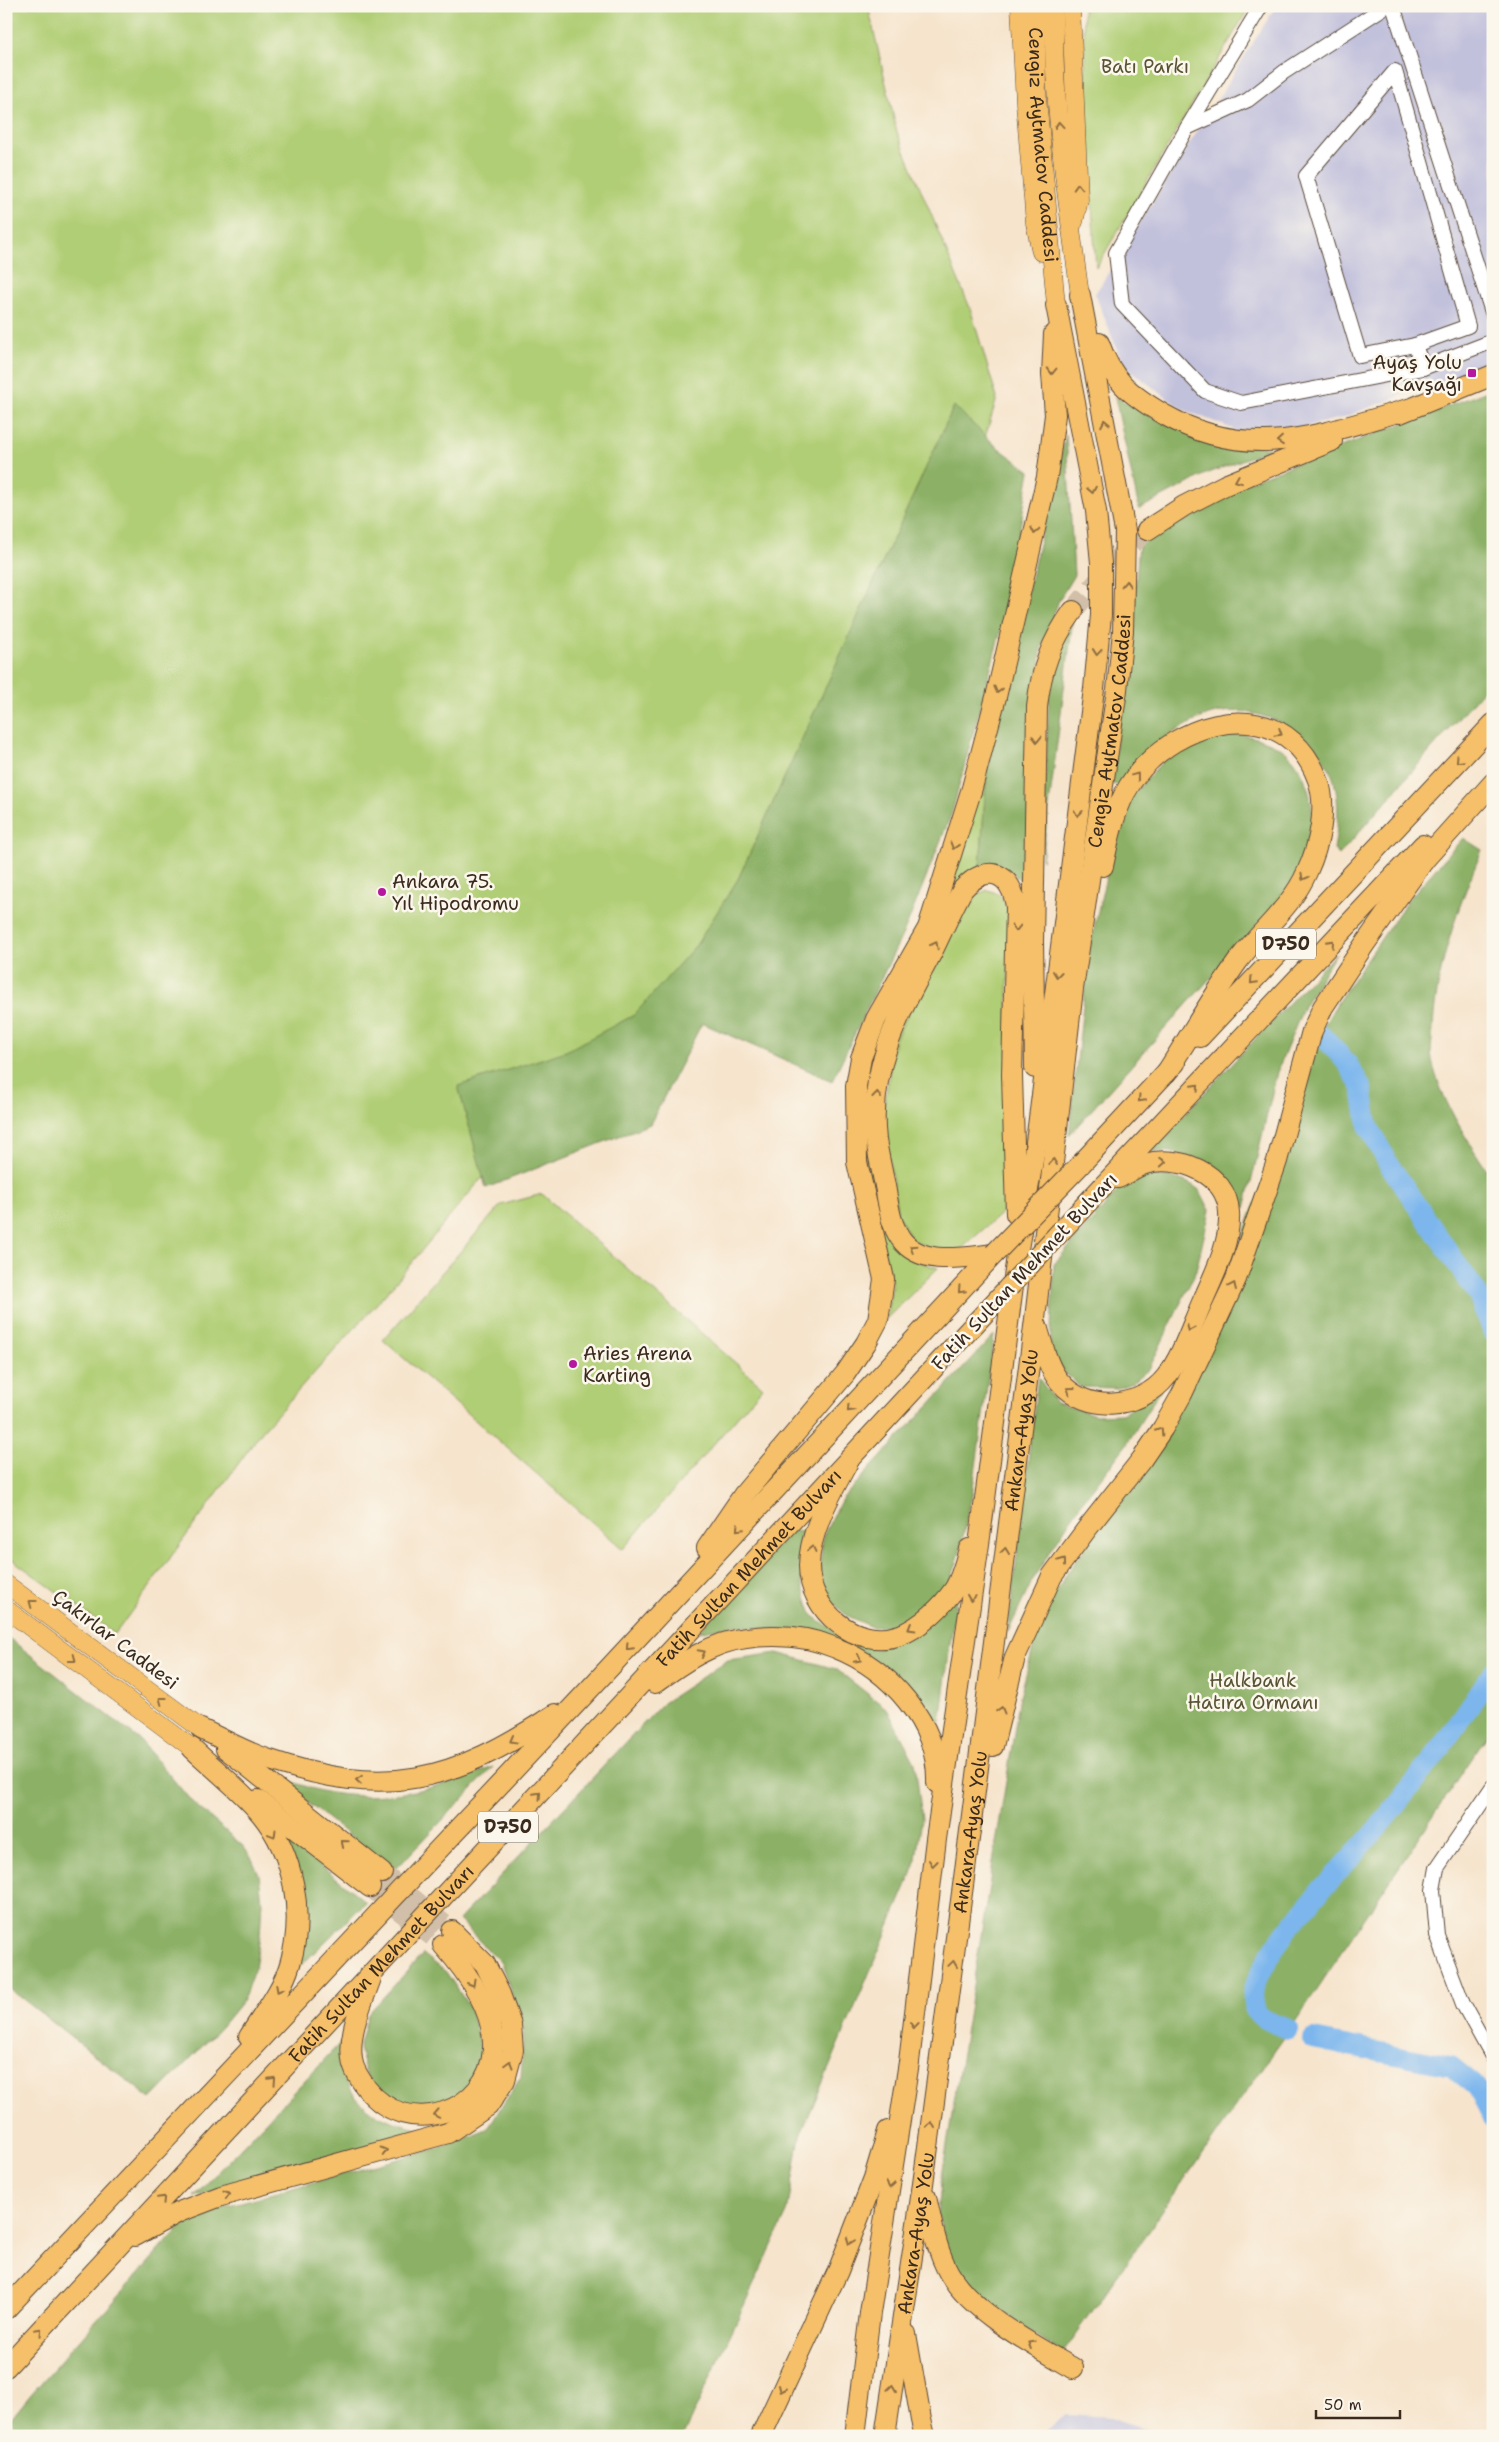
<svg xmlns="http://www.w3.org/2000/svg" width="1499" height="2442" font-family="'Shantell Sans',sans-serif">
<style>
.industrial{fill:#c2c1dc}
.green{fill:#b0ce75;stroke:#767c4a}
.forest{fill:#8cb166;stroke:#646e42}
.lines{fill:none;stroke-linecap:round;stroke-linejoin:round}
.river{stroke:#7cb6ed;stroke-width:20}
.highway-tunnel{stroke:#d1bfa9;stroke-width:20;stroke-dasharray:20 10;stroke-linecap:butt}
.minor-casing{stroke:#574638;stroke-width:16}
.major-casing{stroke:#574638;stroke-width:19}
.highway-casing{stroke:#574638;stroke-width:22}
.minor{stroke:#fff;stroke-width:14}
.major{stroke:#f6c06b;stroke-width:18}
.highway{stroke:#f6c06b;stroke-width:20}
.highway-bridge-casing{stroke:#574638;stroke-width:22;stroke-linecap:butt}
.highway-bridge{stroke:#f6c06b;stroke-width:20}
.oneway{stroke:#8f6e41}
.poi-dot{fill:#b5179e;stroke:#fbf7ec;stroke-width:2}
.labels{text-anchor:middle;stroke-width:5;stroke-linejoin:round;paint-order:stroke}
.shield{fill:#fbf7ec;stroke:#75685c;stroke-width:1}
.shield-label{font-size:18px;font-weight:bold;fill:#3b2a1e}
.park-label{font-size:19px;fill:#585334;stroke:#fbf7ec}
.street-label{font-size:19px;fill:#3b2a1e;stroke:#fbf7ec}
.poi-label{font-size:19px;fill:#3b2a1e;stroke:#fbf7ec;text-anchor:start}
</style>
<rect width="100%" height="100%" fill="#fbf7ec"/>
<filter id="ink" filterUnits="userSpaceOnUse"><feTurbulence type="fractalNoise" baseFrequency=".02" numOctaves="2"/><feDisplacementMap in="SourceGraphic" scale="10" xChannelSelector="R" yChannelSelector="G"/><feConvolveMatrix kernelMatrix="1 2 1 2 8 2 1 2 1" color-interpolation-filters="sRGB"/></filter>
<filter id="wash" filterUnits="userSpaceOnUse"><feTurbulence type="fractalNoise" baseFrequency=".0096" numOctaves="4" result="noise"/><feDisplacementMap in="SourceGraphic" scale="20" xChannelSelector="R" yChannelSelector="G"/><feGaussianBlur stdDeviation="1.12" result="paint"/><feColorMatrix in="noise" values="0 0 0 0 0 0 0 0 0 0 0 0 0 0 0 0 0 1.4 0 .05"/><feComposite in="paint" operator="in"/></filter>
<g filter="url(#wash)">
<rect width="100%" height="100%" fill="#f6e4cc"/>
<g class="industrial">
<polygon points="1276,6 1493,6 1493,362 1341,418 1287,431 1238,431 1182,409 1123,365 1095,294"/>
<polygon points="1066,2414 1110,2417 1166,2436 1040,2436"/>
</g>
<g class="green">
<polygon points="6,6 868,6 897,132 970,308 997,398 976,467 649,1116 481,1179 389,1290 262,1431 115,1634 6,1555"/>
<polygon points="1083,6 1250,6 1096,268 1087,125"/>
<polygon points="988,754 980,867 963,878 869,1119 914,1260 938,1268 886,1319 892,1286 865,1163 861,1114 870,1056"/>
<path d="M988,890C1002,894 1005,900 1009,913L1006,1209L960,1250L940,1252L912,1240L898,1215L882,1118L895,1040L957,918C966,905 972,895 988,890Z"/>
<polygon points="542,1194 763,1387 623,1549 383,1340 501,1205"/>
</g>
<g class="forest">
<path d="M1493,389V679L1339,855L1334,849C1338,826 1340,803 1334,781C1320,731 1248,696 1201,718C1186,725 1168,735 1155,745C1142,755 1131,773 1120,785L1110,784L1131,649L1139,542L1243,484Z"/>
<polygon points="1115,397 1166,424 1270,449 1206,474 1139,509"/>
<polygon points="954,406 997,447 1030,471 1003,622 952,812 907,925 832,1081 702,1023 650,1124 486,1188 458,1086 566,1051 634,1015 697,944 738,879"/>
<path d="M1066,434L1074,575L1059,600L1041,649L1026,887C1011,869 1003,865 980,867L988,754Z"/>
<polygon points="1073,619 1042,860 1049,696 1057,654"/>
<path d="M1242,734C1258,739 1278,743 1290,756C1309,775 1317,815 1310,840C1304,862 1291,883 1279,902L1069,1135L1089,950L1110,860L1131,797L1163,761L1212,735Z"/>
<path d="M1463,838L1482,850C1458,907 1437,965 1433,1026C1433,1035 1431,1044 1431,1053C1435,1092 1471,1147 1493,1179V1727L1295,2022L1063,2353L988,2303L950,2257L938,2216L941,2182L1020,1696L1042,1616L1068,1572L1166,1435L1323,1027L1339,1000L1408,900Z"/>
<polygon points="1336,953 1304,1006 1277,1072 1245,1208 1225,1179 1172,1152 1150,1151"/>
<path d="M1144,1175C1162,1176 1183,1177 1198,1189C1203,1194 1206,1204 1210,1210L1196,1271L1149,1369L1132,1383L1118,1388L1081,1387L1065,1373L1050,1349L1054,1264L1123,1185Z"/>
<polygon points="994,1335 972,1495 957,1563 948,1585 932,1605 913,1618 894,1626 872,1627 846,1615 830,1600 819,1580 823,1536 842,1499"/>
<polygon points="1038,1377 1056,1403 1096,1415 1122,1414 1161,1389 1126,1445 1080,1505 1034,1577 1008,1632"/>
<polygon points="791,1531 805,1532 801,1582 812,1615 840,1635 874,1643 956,1598 940,1722 930,1722 909,1689 791,1631 734,1625 698,1632"/>
<polygon points="6,1636 140,1740 192,1802 243,1846 252,1859 259,1875 262,1902 260,1936 255,1967 243,2000 221,2027 151,2099 6,1986"/>
<polygon points="777,1653 836,1669 887,1709 915,1763 922,1819 915,1865 800,2136 787,2213 683,2436 6,2436 6,2425 32,2393 190,2216 435,2149 487,2129 521,2077 524,2029 501,1963 459,1920 663,1703 728,1660"/>
<path d="M493,1767L394,1871L273,1775C289,1780 305,1787 321,1791C381,1804 437,1789 493,1767Z"/>
<polygon points="274,1827 366,1902 291,1975 300,1938"/>
<polygon points="423,1954 446,1972 470,2008 481,2052 474,2078 454,2101 432,2107 407,2106 368,2082 359,2048 368,2014"/>
<path d="M341,2042C342,2052 341,2062 344,2073C355,2114 392,2123 428,2130L194,2197Z"/>
</g>
<g class="lines">
<g class="river">
<polyline points="1321,1034 1347,1063 1362,1088 1368,1125 1388,1163 1477,1293 1493,1332"/>
<path d="M1288,2029C1276,2024 1255,2019 1253,2004C1246,1961 1341,1871 1368,1839C1387,1817 1405,1794 1423,1771C1448,1740 1470,1705 1493,1672"/>
<polyline points="1313,2039 1451,2066 1477,2087 1493,2118"/>
</g>
</g>
</g>
<g filter="url(#ink)">
<g class="lines">
<g class="highway-tunnel">
<polyline points="1073,611 1116,559 1147,530"/>
<polyline points="382,1873 452,1931"/>
<polyline points="370,1887 443,1945"/>
</g>
<g class="minor-casing">
<g id="minor">
<polyline points="1386,6 1284,72 1248,100 1187,128 1116,253 1122,304 1205,391 1241,403 1423,368 1493,341"/>
<polyline points="1393,6 1493,315"/>
<polygon points="1395,71 1468,326 1415,345 1360,356 1306,176"/>
<polyline points="1187,128 1261,6"/>
<polyline points="1415,345 1423,368"/>
<polyline points="1493,1786 1437,1868 1433,1890 1437,1935 1463,2004 1493,2058"/>
</g>
</g>
<g class="major-casing">
<g id="major">
<polyline points="1020,6 1025,103 1035,223 1041,252"/>
<path id="s1" d="M1036,6L1037,97L1056,305"/>
<path d="M1054,6C1052,104 1067,199 1080,295"/>
<polyline points="1071,6 1079,200 1074,222"/>
<polyline points="6,1584 201,1729"/>
<polyline points="6,1609 192,1748"/>
</g>
</g>
<g class="highway-casing">
<g id="highway">
<path d="M1099,343C1112,380 1129,394 1163,414C1252,465 1322,433 1412,408"/>
<polyline points="1400,413 1493,375"/>
<polyline points="1147,530 1184,506 1225,485 1332,441"/>
<path d="M1103,866C1108,842 1113,816 1125,793C1136,772 1153,755 1174,742C1227,710 1294,714 1318,780C1328,808 1319,846 1307,872C1292,907 1259,932 1238,961C1212,997 1190,1036 1166,1073"/>
<polyline points="1200,1037 1493,724"/>
<path d="M1035,1068L1033,942L1037,707C1041,669 1051,642 1073,611"/>
<polyline points="1080,1165 1175,1063"/>
<polyline points="1103,1186 1423,845"/>
<path d="M994,1254C965,1257 921,1267 901,1239C889,1223 888,1199 884,1181C881,1167 878,1153 876,1140C868,1071 897,1018 928,960C940,937 950,912 963,889C988,862 1012,873 1016,907L1012,1075L1016,1214"/>
<path d="M1037,1326C1043,1345 1047,1367 1060,1382C1087,1414 1141,1409 1166,1377C1183,1355 1192,1324 1204,1298C1215,1273 1231,1241 1229,1212C1227,1173 1178,1154 1145,1164C1136,1167 1126,1174 1118,1178"/>
<path d="M849,1460C833,1490 809,1531 809,1566C809,1611 856,1650 900,1635C921,1627 943,1606 955,1588C962,1576 965,1562 969,1549"/>
<polyline points="707,1548 744,1494 845,1374 866,1343 878,1320 884,1279 857,1162 856,1086 861,1058 876,1019 928,928 972,788 996,697 1047,477 1055,415 1052,374 1054,334"/>
<path d="M655,1683C682,1663 712,1642 746,1638C775,1634 808,1636 836,1648C889,1669 939,1723 937,1783"/>
<path d="M201,1729C223,1739 245,1752 267,1759C387,1800 452,1782 555,1714"/>
<polyline points="993,1746 1015,1657 1052,1576 1086,1530 1142,1459 1163,1428 1182,1394 1236,1279 1277,1161 1312,1031 1323,1007 1364,945 1425,859 1493,783"/>
<path d="M192,1748C214,1769 242,1791 261,1814C294,1854 305,1914 290,1964C282,1991 263,2014 249,2037"/>
<polyline points="226,1749 382,1873"/>
<polyline points="258,1800 370,1887"/>
<path d="M371,1978C362,2004 348,2032 352,2059C353,2070 361,2081 367,2089C407,2140 489,2113 493,2049C495,2010 467,1972 443,1945"/>
<path d="M926,2197C932,2223 936,2250 949,2273C971,2312 1035,2346 1073,2368"/>
<polyline points="135,2236 179,2212 221,2196 448,2133 488,2106 505,2080 513,2050 511,2025 500,1994 485,1964 452,1931"/>
<polyline points="6,2309 584,1695 994,1254"/>
<polyline points="906,2334 921,2420 925,2436"/>
<path id="s2" d="M6,2367L1009,1287"/>
<polyline points="761,2436 838,2271 874,2178 888,2131"/>
<polyline points="855,2436 870,2313 909,2062 936,1839 980,1537 1017,1255 1036,1142 1094,689 1101,615 1101,563 1096,511 1056,305"/>
<path id="s3" d="M885,2436L923,2184L964,1878L1035,1319L1073,989L1117,690L1123,631L1125,531L1080,295"/>
</g>
</g>
<use href="#minor" class="minor"/>
<use href="#major" class="major"/>
<use href="#highway" class="highway"/>
<g class="highway-bridge-casing">
<g id="highway-bridge">
<polyline points="994,1254 1080,1165"/>
<polyline points="1009,1287 1103,1186"/>
</g>
</g>
<use href="#highway-bridge" class="highway-bridge"/>
</g>
<defs><path id="oneway-chevron" d="M-2-3.5L2.5 0L-2 3.5" fill="none" stroke-width="1.6" stroke-linecap="round" stroke-linejoin="round" transform="scale(1.25)"/></defs>
<g class="oneway">
<use href="#oneway-chevron" transform="translate(1059 125) rotate(-95)"/>
<use href="#oneway-chevron" transform="translate(1078 187) rotate(-92)"/>
<use href="#oneway-chevron" transform="translate(1052 371) rotate(91)"/>
<use href="#oneway-chevron" transform="translate(1105 423) rotate(-101)"/>
<use href="#oneway-chevron" transform="translate(1280 441) rotate(175)"/>
<use href="#oneway-chevron" transform="translate(1238 480) rotate(158)"/>
<use href="#oneway-chevron" transform="translate(1092 490) rotate(79)"/>
<use href="#oneway-chevron" transform="translate(1035 531) rotate(103)"/>
<use href="#oneway-chevron" transform="translate(1126 584) rotate(-88)"/>
<use href="#oneway-chevron" transform="translate(1097 652) rotate(95)"/>
<use href="#oneway-chevron" transform="translate(998 690) rotate(104)"/>
<use href="#oneway-chevron" transform="translate(1279 733) rotate(32)"/>
<use href="#oneway-chevron" transform="translate(1037 739) rotate(91)"/>
<use href="#oneway-chevron" transform="translate(1459 760) rotate(133)"/>
<use href="#oneway-chevron" transform="translate(1136 776) rotate(-53)"/>
<use href="#oneway-chevron" transform="translate(1078 813) rotate(97)"/>
<use href="#oneway-chevron" transform="translate(954 846) rotate(107)"/>
<use href="#oneway-chevron" transform="translate(1304 877) rotate(119)"/>
<use href="#oneway-chevron" transform="translate(1016 928) rotate(91)"/>
<use href="#oneway-chevron" transform="translate(1331 943) rotate(-47)"/>
<use href="#oneway-chevron" transform="translate(935 945) rotate(-62)"/>
<use href="#oneway-chevron" transform="translate(1057 974) rotate(97)"/>
<use href="#oneway-chevron" transform="translate(1253 981) rotate(133)"/>
<use href="#oneway-chevron" transform="translate(1196 1087) rotate(-47)"/>
<use href="#oneway-chevron" transform="translate(877 1095) rotate(-84)"/>
<use href="#oneway-chevron" transform="translate(1141 1099) rotate(133)"/>
<use href="#oneway-chevron" transform="translate(1053 1162) rotate(-83)"/>
<use href="#oneway-chevron" transform="translate(1163 1162) rotate(-4)"/>
<use href="#oneway-chevron" transform="translate(913 1248) rotate(-147)"/>
<use href="#oneway-chevron" transform="translate(1233 1286) rotate(-65)"/>
<use href="#oneway-chevron" transform="translate(961 1290) rotate(133)"/>
<use href="#oneway-chevron" transform="translate(1190 1328) rotate(114)"/>
<use href="#oneway-chevron" transform="translate(1070 1390) rotate(-144)"/>
<use href="#oneway-chevron" transform="translate(850 1409) rotate(133)"/>
<use href="#oneway-chevron" transform="translate(1160 1431) rotate(-57)"/>
<use href="#oneway-chevron" transform="translate(739 1528) rotate(133)"/>
<use href="#oneway-chevron" transform="translate(812 1549) rotate(-78)"/>
<use href="#oneway-chevron" transform="translate(1005 1551) rotate(-83)"/>
<use href="#oneway-chevron" transform="translate(1063 1561) rotate(-54)"/>
<use href="#oneway-chevron" transform="translate(971 1598) rotate(98)"/>
<use href="#oneway-chevron" transform="translate(32 1603) rotate(-143)"/>
<use href="#oneway-chevron" transform="translate(911 1628) rotate(149)"/>
<use href="#oneway-chevron" transform="translate(629 1647) rotate(133)"/>
<use href="#oneway-chevron" transform="translate(702 1653) rotate(-28)"/>
<use href="#oneway-chevron" transform="translate(73 1659) rotate(37)"/>
<use href="#oneway-chevron" transform="translate(858 1659) rotate(27)"/>
<use href="#oneway-chevron" transform="translate(162 1700) rotate(-143)"/>
<use href="#oneway-chevron" transform="translate(1001 1710) rotate(-75)"/>
<use href="#oneway-chevron" transform="translate(513 1740) rotate(151)"/>
<use href="#oneway-chevron" transform="translate(359 1780) rotate(-175)"/>
<use href="#oneway-chevron" transform="translate(538 1795) rotate(-47)"/>
<use href="#oneway-chevron" transform="translate(273 1834) rotate(59)"/>
<use href="#oneway-chevron" transform="translate(344 1843) rotate(-141)"/>
<use href="#oneway-chevron" transform="translate(933 1863) rotate(97)"/>
<use href="#oneway-chevron" transform="translate(953 1964) rotate(-82)"/>
<use href="#oneway-chevron" transform="translate(472 1983) rotate(60)"/>
<use href="#oneway-chevron" transform="translate(279 1989) rotate(118)"/>
<use href="#oneway-chevron" transform="translate(914 2025) rotate(97)"/>
<use href="#oneway-chevron" transform="translate(509 2064) rotate(-74)"/>
<use href="#oneway-chevron" transform="translate(273 2080) rotate(-47)"/>
<use href="#oneway-chevron" transform="translate(436 2114) rotate(169)"/>
<use href="#oneway-chevron" transform="translate(931 2125) rotate(-82)"/>
<use href="#oneway-chevron" transform="translate(384 2151) rotate(-15)"/>
<use href="#oneway-chevron" transform="translate(890 2185) rotate(99)"/>
<use href="#oneway-chevron" transform="translate(227 2194) rotate(-16)"/>
<use href="#oneway-chevron" transform="translate(162 2199) rotate(-47)"/>
<use href="#oneway-chevron" transform="translate(850 2241) rotate(111)"/>
<use href="#oneway-chevron" transform="translate(39 2331) rotate(-47)"/>
<use href="#oneway-chevron" transform="translate(1031 2344) rotate(-149)"/>
<use href="#oneway-chevron" transform="translate(892 2388) rotate(-82)"/>
<use href="#oneway-chevron" transform="translate(782 2389) rotate(114)"/>
</g>
</g>
<g class="poi-dot">
<rect x="1467" y="368" width="10" height="10" rx="2.5"/>
<circle cx="382" cy="892" r="5"/>
<circle cx="573" cy="1364" r="5"/>
</g>
<g class="labels">
<g class="shield">
<rect x="1256" y="928.5" width="60" height="31" rx="4"/>
<rect x="478" y="1811.5" width="60" height="31" rx="4"/>
</g>
<g class="shield-label">
<text x="1286" y="950">D750</text>
<text x="508" y="1833">D750</text>
</g>
<g class="park-label">
<text x="1145" y="73">Batı Parkı</text>
<text x="1253" y="1687">Halkbank<tspan x="1253" dy="22">Hatıra Ormanı</tspan></text>
</g>
<g class="street-label">
<text dy="7" stroke="none"><textPath href="#s1" startOffset="139">Cengiz Aytmatov Caddesi</textPath></text>
<text dy="7" stroke="none"><textPath href="#s3" startOffset="1720">Cengiz Aytmatov Caddesi</textPath></text>
<text transform="translate(1024 1271) rotate(-47)" y="7">Fatih Sultan Mehmet Bulvarı</text>
<text dy="7" stroke="none"><textPath href="#s3" startOffset="1015">Ankara-Ayaş Yolu</textPath></text>
<text dy="7" stroke="none"><textPath href="#s2" startOffset="1091">Fatih Sultan Mehmet Bulvarı</textPath></text>
<text transform="translate(116 1639) rotate(37)" y="7">Çakırlar Caddesi</text>
<text dy="7" stroke="none"><textPath href="#s3" startOffset="610">Ankara-Ayaş Yolu</textPath></text>
<text dy="7" stroke="none"><textPath href="#s2" startOffset="551">Fatih Sultan Mehmet Bulvarı</textPath></text>
<text dy="7" stroke="none"><textPath href="#s3" startOffset="205">Ankara-Ayaş Yolu</textPath></text>
</g>
<g class="poi-label">
<text x="1462" y="369" text-anchor="end">Ayaş Yolu<tspan x="1462" dy="22">Kavşağı</tspan></text>
<text x="392" y="888">Ankara 75.<tspan x="392" dy="22">Yıl Hipodromu</tspan></text>
<text x="583" y="1360">Aries Arena<tspan x="583" dy="22">Karting</tspan></text>
</g>
</g>
<rect width="1499" height="2442" fill="none" stroke="#fbf7ec" stroke-width="25"/>
<path d="M1316 2410v8h84v-8" fill="none" stroke="#3b2a1e" stroke-width="2.5"/>
<text x="1324" y="2410" font-size="15" fill="#3b2a1e" stroke="#fbf7ec" stroke-width="4" paint-order="stroke">50 m</text>
</svg>
